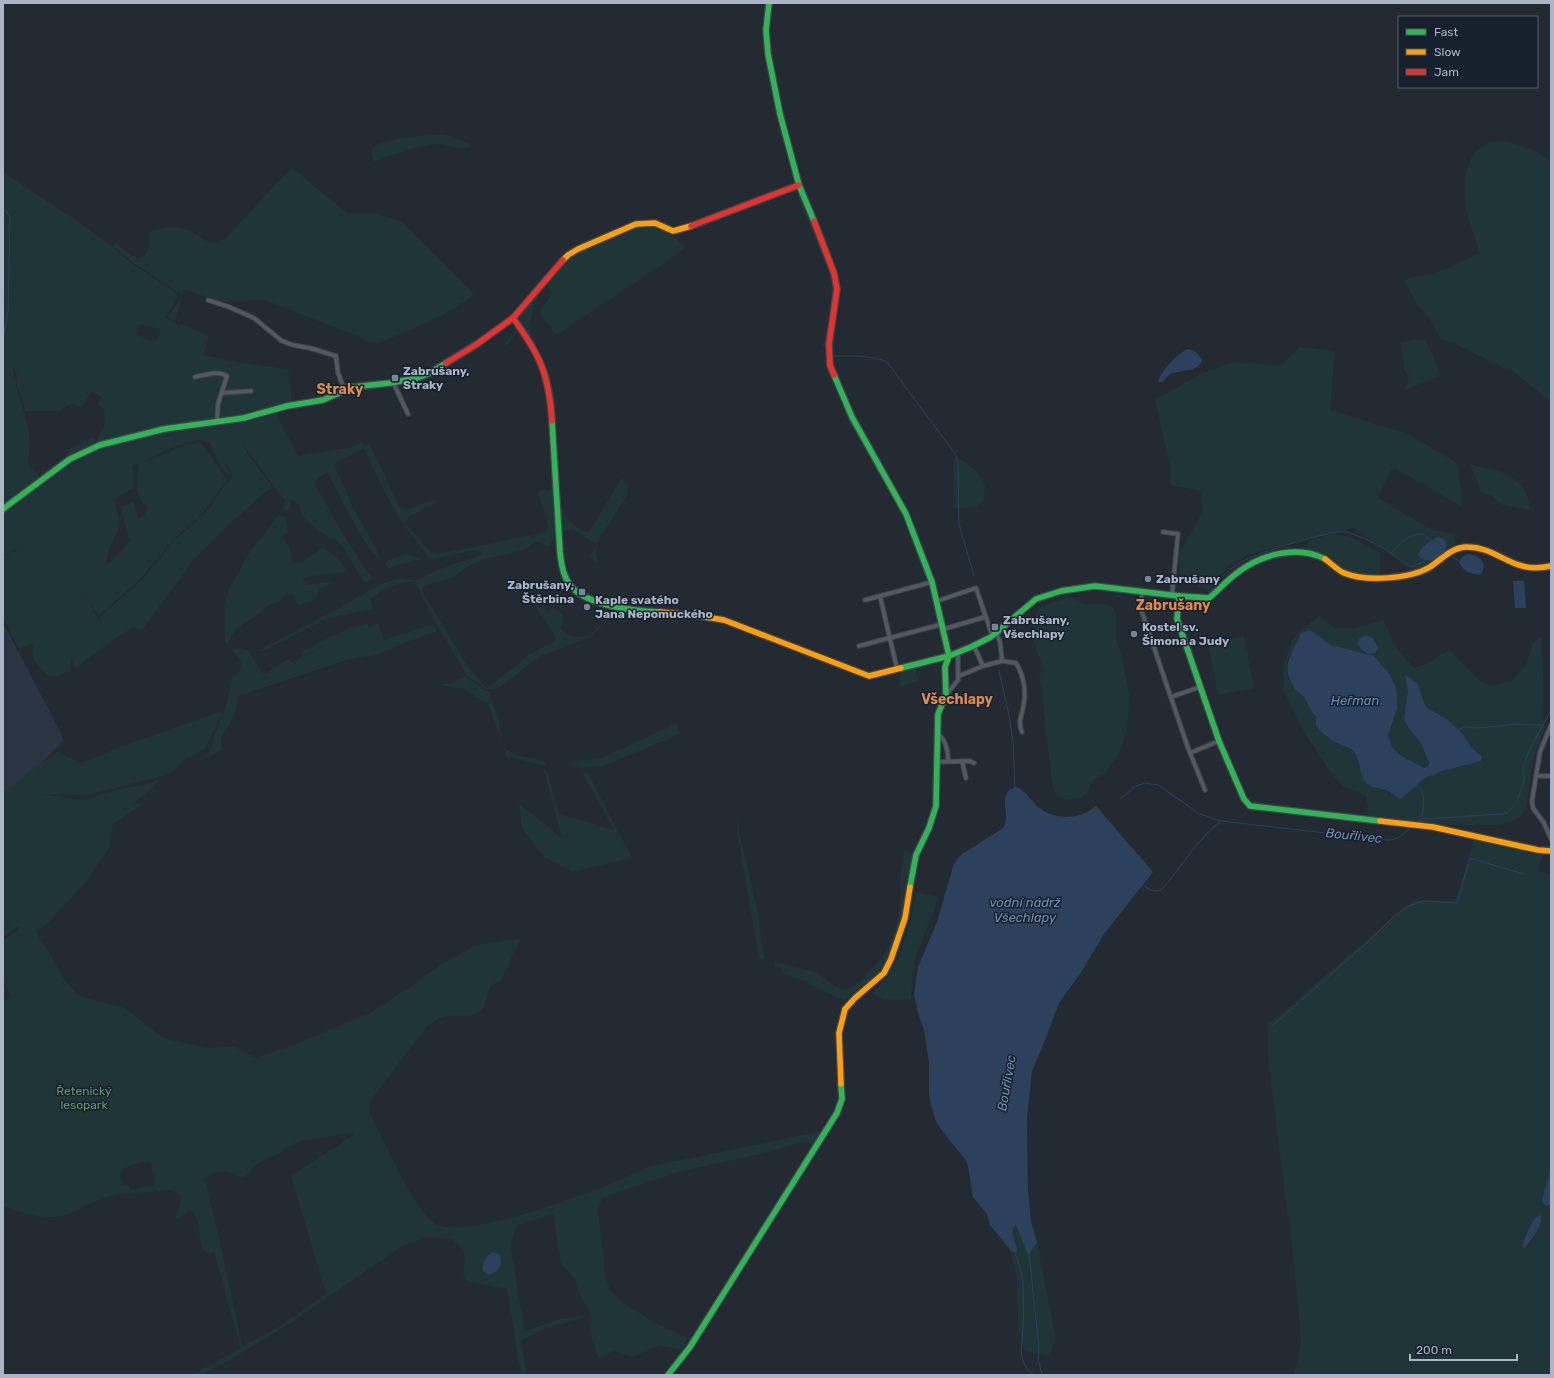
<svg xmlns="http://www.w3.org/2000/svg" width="1554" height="1378" font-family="Rubik,sans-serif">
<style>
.airport{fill:#2a3443}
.green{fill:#203538;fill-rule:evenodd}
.water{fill:#2c415b}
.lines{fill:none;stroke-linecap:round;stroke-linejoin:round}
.stream{stroke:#2c415b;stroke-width:1}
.street-casing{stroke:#41464d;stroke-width:5.5}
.fast-casing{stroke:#41464d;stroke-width:8}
.slow-casing{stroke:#41464d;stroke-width:8}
.jam-casing{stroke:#41464d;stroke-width:8}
.street{stroke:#535861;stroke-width:3.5}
.fast{stroke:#30b455;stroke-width:5.5}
.slow{stroke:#ff9f0a;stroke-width:5.5}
.jam{stroke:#e5322d;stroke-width:5.5}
.poi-dot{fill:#7b8492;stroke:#17202d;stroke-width:1.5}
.labels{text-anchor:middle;stroke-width:3;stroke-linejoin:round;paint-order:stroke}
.poi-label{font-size:12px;font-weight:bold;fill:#abb5c6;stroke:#17202d;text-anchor:start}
.park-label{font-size:12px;fill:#60986c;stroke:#17202d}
.water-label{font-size:13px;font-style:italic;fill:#6f8db2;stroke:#17202d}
.quarter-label{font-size:14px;font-weight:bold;fill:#de8a4d;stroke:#17202d}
</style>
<rect width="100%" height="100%" fill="#232a32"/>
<polygon class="airport" points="3,623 61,733 63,741 8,797 3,799"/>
<g class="green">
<path d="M441,134C451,136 461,139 470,145L469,147C456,151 451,144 439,144C428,143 380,157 373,163C373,159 371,154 372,150C377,138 429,135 441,134Z"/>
<path d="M1502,141C1520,144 1537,150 1551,162V402L1510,369L1509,368V371L1452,342L1441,340L1429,318L1418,306L1404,280L1417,276L1434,274L1473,256L1480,254C1476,239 1469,224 1466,209C1463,188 1463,157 1484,145C1490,142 1496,142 1502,141Z"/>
<path d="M292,168L347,213L377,214L401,221L474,294C450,315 407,331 377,344L265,300L217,301L184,289L182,295L134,263L113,246L116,243C121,247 126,252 131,255C148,265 150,244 150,233C162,226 178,225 190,231C199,235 206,244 216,242C219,242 222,240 225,239L288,171Z"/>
<path d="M3,172L74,219L112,246L131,263L174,291L176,294L177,297L168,315L182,298L175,321L168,318V315L166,318L179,325L177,331L181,324L208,335L204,355L235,362L288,369L292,402L243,417L195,422L139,432L93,445L70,457L67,454L66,458L3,507V222L5,225L3,217ZM140,324L160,329L159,337L155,341L148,340L136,333ZM13,366L17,376V386L23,401L25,411H60L71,403L81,408L92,391L101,397L98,405L104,409L105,422L97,440L93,438L71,448L65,458L47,469L40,476L28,465C29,452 31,439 28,427C24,407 14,387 13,366Z"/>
<path d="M795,189L794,193L791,192L677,235L671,234L683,245L684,248L682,251L556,335L539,312L553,293L549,288L547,283C538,291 533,314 528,326L533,335L530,339L517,317L533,295L574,252L633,227L652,224L673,231Z"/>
<polygon points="798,189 833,278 834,294 826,349 821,344 824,343 826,336 830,312 832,281 799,199 796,195"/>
<path d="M518,327L530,345L539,361L549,394L556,534L548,547L537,541L525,549L511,553L485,559L473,564L451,578L423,586L422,590L464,661L485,687H489L530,654L556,640L552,631L537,609L532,592H533L539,608L544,606L547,611L554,607L563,615L561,629C569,637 580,640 591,634C596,630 598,625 604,624L592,636L541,656L501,686L495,689H486L467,676L432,616L415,582C397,581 384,589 370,599L373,609L337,616L325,619L263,651H258L338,609L378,585L397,579L403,578L415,580L453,564L479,556L482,553L475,550L435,559L431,560C427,557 426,552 422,548C396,519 380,484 364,448L334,464L352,505L377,550L379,558C365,551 337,489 327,472L316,480L315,484L336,522L362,564L373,578L366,583L361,578L344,549L338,542L318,531L301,515L300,506L295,502L294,499L291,501L289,500L262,463L291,503L290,509L286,511L283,507L285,501L243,444L249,456L273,487L263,494L234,520L195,558L142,630L133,627L103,647L76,668L73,664L71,656L70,671L58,676L47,675L36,663L33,658V643L20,649L17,645L3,616V556L26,545L3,555V512L70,461L94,449L133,438L164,431L202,425L236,422L275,411L298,456L352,447L363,441L365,447L369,442L400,508L405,510L433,500H436L437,502L410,516L405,523L429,551L434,554L463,549L545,532L548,528L546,515L538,494C541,488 545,490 550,490L551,489C551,449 555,404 540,366C535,354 527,343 520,331H518L506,347L504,345ZM198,440L207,441L210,443C215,453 220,472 231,476L225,463L231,471L232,478L225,484L211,506L192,526L175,539L143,579L99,617L100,622L89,602L71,579L84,595L99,616L140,579L176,537L197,519L206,509L227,480L201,442L185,445L142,463L166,450ZM135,464L138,465C138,479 133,500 148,507L144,515L139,519L133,502L121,506V510L130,541L109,564L107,562L109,549L120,525L115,501L119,495L133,489L134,479L132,467Z"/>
<path d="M534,339L550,376L555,398L556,438L561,507C567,517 576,532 589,532L622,477L627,485L628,494L596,544V552L598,563L589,558L596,544L572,529L560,533L552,394L531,341Z"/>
<polygon points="1413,339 1426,340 1441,375 1406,390 1405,387 1409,382 1408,380 1410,376 1404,370 1401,343"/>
<polygon points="1300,347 1335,351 1330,410 1408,434 1457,463 1464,508 1396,469 1391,470 1378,498 1432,530 1452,533 1456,543 1418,572 1353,528 1250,554 1228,566 1209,592 1179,576 1180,553 1202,513 1201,491 1170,485 1170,466 1155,400 1204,372 1234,362 1280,366"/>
<polygon points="955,455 978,473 985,486 984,499 978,506 955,509 953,465"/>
<path d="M1471,464C1478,467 1484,468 1492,469C1504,472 1522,482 1527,494C1529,499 1529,505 1530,510L1502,505L1491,495H1487L1480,491L1476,478L1470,465Z"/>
<path d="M278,515L285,517L288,532L283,535C283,540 288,544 290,550C292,555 289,558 293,562H303L322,548C332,552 344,562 346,572L305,577L303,581L305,585L335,581L319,590C316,603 310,601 299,605L297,603L294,595L286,594L281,600L266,607L262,612L237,628L227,643L225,641V613L224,606L229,589L248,555Z"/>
<path d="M1336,534L1351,537L1380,553V575L1347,573C1340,570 1338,564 1332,559C1325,554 1316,552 1307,549L1308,541Z"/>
<polygon points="406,554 420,558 421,561 416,560 389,568 387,568 385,563 388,560"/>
<path d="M1069,597C1075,598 1079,602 1085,604C1096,606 1103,601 1114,608C1121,622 1111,634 1120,648L1130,698L1127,730L1119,753L1105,773L1093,780L1088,792L1082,797L1075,799H1066L1060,797L1054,792C1047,753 1045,713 1039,674L1043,672C1042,660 1036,652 1034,641C1032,634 1035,613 1039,607Z"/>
<path d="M1319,616L1336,628L1353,629L1383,620L1396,648L1414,668L1428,663L1449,650L1479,680L1490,686L1511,681L1526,665L1533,643L1542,636L1544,731L1533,759L1526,808L1520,818L1499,825H1436L1369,816L1366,796L1343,786L1330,772L1304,732L1283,690L1284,665L1291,642L1301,630ZM1310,630L1331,645L1363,654L1395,717C1392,722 1388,729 1388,735C1389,754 1410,761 1424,768L1427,767L1429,762L1421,743L1404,718L1408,691L1405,676L1417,683L1426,707L1448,720L1462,733L1472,748L1482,756L1481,761L1432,775L1416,785L1407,794L1395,797L1387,791L1371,787L1359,767L1358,759L1354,752L1347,746L1336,743L1326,737L1317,725L1316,716C1308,710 1310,704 1305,698C1301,694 1296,691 1293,687C1277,663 1295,647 1310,630ZM1365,635L1373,638L1378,648V651L1372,654L1363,652L1357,644L1359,639Z"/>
<path d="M367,623L369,626L368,628L378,623L384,640L433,624L437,632L430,633L375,655L346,660L238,696L236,710L233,718L221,738V748L225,749L193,762L208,754L211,749L213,738L226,706L232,678L242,668L241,660L230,649L241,648L249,651L261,672L265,674L287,660L293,662L297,667L294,661L333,641L302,656L301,653C322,640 342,630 367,623Z"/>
<polygon points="1244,636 1254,688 1218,695 1208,643"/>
<polygon points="915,668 919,681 900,686 900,671"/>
<path d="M465,677L486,691L493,693L490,696L498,717L502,744C508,756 532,758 544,761L546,764L544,766L511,757L508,760L488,704L464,689L438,685L451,683Z"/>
<path d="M220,712L222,713L221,716L205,748L199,752L187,758L173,771L163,776L88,795L43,794L73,799L86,800L98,797V795L134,786L135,787L159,780L149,791L131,805L144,803L113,824L110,847L84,884L45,926L37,931L39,939L49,951L63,978L79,996L125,1008L163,1038L207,1048L233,1046L256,1058L293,1045L370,1013L408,988L442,964L476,945L521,939L501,980L490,986L484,1007L479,1012L472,1015L462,1016L450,1015L440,1018L427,1026L371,1100L369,1106L370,1114C382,1137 416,1214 436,1224C466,1240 582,1195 615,1182C629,1176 643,1168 657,1165C672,1161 687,1159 702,1156C740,1148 778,1140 817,1132L821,1129L813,1145L805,1142L798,1143C764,1155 727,1161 691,1169C662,1176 634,1187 607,1196L602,1199L598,1209L606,1280C609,1287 612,1293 618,1298C629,1308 674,1335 688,1337L682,1350L660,1345L633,1357L614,1351L598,1359L590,1328L592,1319L590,1312L580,1296L575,1279L561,1263L553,1214L518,1225L511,1240V1249L524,1328L525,1330L531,1329L560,1319L583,1316V1318L544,1329L522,1340L521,1343L527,1375H521L507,1289L466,1281C456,1267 478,1258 451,1239L426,1237L399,1248L289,1324L238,1355L202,1375H192L234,1352L240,1348V1346L214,1252L207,1253L204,1251L200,1239L197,1219L192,1211H189L176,1220C173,1210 192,1196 170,1190C152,1192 133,1192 115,1195C98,1198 84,1207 69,1214C47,1222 24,1213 3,1206V1001L11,997L4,982L3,995V941L21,927H17L3,937V930L12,923L3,928V792L57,752C67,753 73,764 85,762L120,747ZM353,1133L354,1135L291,1176L326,1294L280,1326L243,1346L241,1340L221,1247H220L221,1245L205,1180C209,1173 221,1170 229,1172C235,1174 239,1178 245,1177L258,1163L284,1151L283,1149L302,1140ZM151,1161L155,1183L154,1185L131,1190L129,1185H122L120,1173C129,1163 139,1163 151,1161Z"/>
<polygon points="674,718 680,734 603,766 586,768 571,766 570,762 601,758 667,728 675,722"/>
<polygon points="544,771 547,771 559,814 614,830 582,772 588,773 632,858 572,872 543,856 522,828 519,804 562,838"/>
<polygon points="735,813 758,913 764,959 759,958 740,849"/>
<path d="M1473,840L1542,852L1545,854L1536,871L1551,874V1169L1542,1199L1550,1205L1551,1202V1375H1293L1297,1363L1301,1341L1295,1273L1272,1091L1268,1056V1022L1276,1018L1391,919L1413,901L1424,900L1455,901L1461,884ZM1534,1220L1539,1227L1535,1237L1526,1248L1522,1246Z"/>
<path d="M904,850L913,854C905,890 903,942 881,971C872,983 857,992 845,1000L837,998L803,980L783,974L781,967L775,966V962L816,972L839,989L846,990L860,982L885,954L893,935L899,915L901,898L900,885Z"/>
<path d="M916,892L939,897L916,956L913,971L911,999L884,1000L873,993C879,985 887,978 892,969C906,946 912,918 916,892Z"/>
<path d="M1016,1225L1027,1253L1029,1254L1037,1243L1056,1340L1049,1356L1024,1351L1018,1326L1017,1278L1011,1255L1017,1250C1015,1242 1008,1231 1016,1225Z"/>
</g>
<g class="water">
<path d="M1188,349C1195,351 1199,354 1202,360C1198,373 1182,369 1171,374C1168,375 1165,380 1162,382H1158C1159,373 1179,352 1188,349Z"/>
<path d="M1438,537C1444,538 1445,540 1447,546C1441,558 1428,567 1418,555C1421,546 1430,541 1438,537Z"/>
<path d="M1468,554C1477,555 1482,558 1484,566L1482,573L1479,575C1470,573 1462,571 1459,562C1461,558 1464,555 1468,554Z"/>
<polygon points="1513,581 1524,581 1526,608 1515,608"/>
<path d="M1310,630L1331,645L1374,656L1389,674L1394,683L1397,694V709L1388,735L1392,747L1400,755L1424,768L1427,767L1429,763L1421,743L1408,727L1404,718L1408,691L1405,675L1417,683L1426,707L1448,720L1462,733L1472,748L1482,756L1481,761L1443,771L1425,778L1401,799C1395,797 1392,793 1388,791C1382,788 1375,789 1370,786C1357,778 1363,762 1353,751C1348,746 1343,746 1337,743C1330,740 1320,732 1316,725C1316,723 1316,718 1316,716C1308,710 1309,703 1304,697C1301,694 1295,691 1293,686C1280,664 1293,653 1301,633Z"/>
<path d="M1365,635L1373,638L1378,648L1376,653C1367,656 1362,651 1357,644L1359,639Z"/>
<path d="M1015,787C1025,789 1031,801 1038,807C1056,821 1079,820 1096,806L1153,872L1104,934L1080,974L1059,1003L1044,1043L1032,1071L1027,1118L1028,1191L1031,1221L1037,1243L1029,1254L1027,1253L1016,1225C1008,1231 1016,1242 1017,1250L1016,1252H1012L990,1225L987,1214L973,1197L968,1166L965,1159L943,1132L936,1121L930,1102L929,1093V1062L924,1030L919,1016L914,995L918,967L937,922L954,863L962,854L1002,829C1012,817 999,802 1009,790Z"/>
<polygon points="1551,1169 1551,1202 1550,1205 1546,1206 1543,1203 1542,1199"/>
<path d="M1539,1215L1541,1216C1542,1229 1532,1238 1525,1248H1524L1522,1246C1526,1236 1530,1221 1539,1215Z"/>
<path d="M493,1252L500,1255L501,1264L496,1272L489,1275L483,1271C482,1263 485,1256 493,1252Z"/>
</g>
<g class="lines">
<g class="stream">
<polyline points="3,207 10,217 8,312 3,338"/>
<path d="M832,356C847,356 873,355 887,362L956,455L958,462L959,524L974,576"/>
<path d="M1391,553C1398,558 1404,564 1411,567L1426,561"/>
<polyline points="1450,555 1459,561"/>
<path d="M1216,588L1217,581C1224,575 1232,567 1241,562C1254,554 1333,529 1346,532C1362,536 1377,545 1391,553C1398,546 1412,530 1424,535C1426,536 1429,539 1432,541"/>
<polyline points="999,671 1009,715 1013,741 1015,789"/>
<polyline points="1459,730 1464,727 1478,728 1519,724 1542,725"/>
<path d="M1415,785C1428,793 1423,806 1422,818"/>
<path d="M1120,799L1136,786L1145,783L1158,785L1200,814L1221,821L1387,840C1399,840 1403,834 1412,826"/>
<path d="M1416,823L1422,819L1503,814C1515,811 1522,791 1524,779C1524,774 1523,768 1525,763C1530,744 1543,728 1551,710"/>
<path d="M1144,886C1150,890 1154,893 1162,889C1182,867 1197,839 1221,821"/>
<polyline points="1272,1026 1370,940 1395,915 1409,906 1423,901 1457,903 1470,858 1524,874"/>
<path d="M1014,1251C1017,1258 1020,1265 1021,1271C1024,1289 1024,1309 1023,1327C1023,1337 1020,1347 1022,1357C1023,1364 1028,1371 1034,1375"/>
<polyline points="1029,1253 1039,1349 1038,1358 1042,1375"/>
</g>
<g class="street-casing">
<g id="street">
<polyline points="208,300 229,307 254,318 282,341 293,345 310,348 336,356 338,373 345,391"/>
<path d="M195,377C205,375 218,370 227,376L218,404L217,421"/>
<polyline points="393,382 408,414"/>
<polyline points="222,393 251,391"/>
<polyline points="1163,532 1178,534 1172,595"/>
<polyline points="1142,591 1141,609 1188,748 1205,790"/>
<polyline points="865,600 880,596"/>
<polyline points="937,601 976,588 992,635"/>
<polyline points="944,629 985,617"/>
<polyline points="859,646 943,624"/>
<path d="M1002,661L1016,663C1023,674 1026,689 1024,702C1023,713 1017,722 1022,732"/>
<polyline points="983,666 1002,661 1000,642 996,632"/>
<polyline points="897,669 880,596 932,582"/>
<polyline points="959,676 983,666 974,646"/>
<polyline points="946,695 958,680 958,653"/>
<polyline points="1171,697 1200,687"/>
<polyline points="1551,725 1540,752 1532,801 1533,808 1544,823 1551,839"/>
<path d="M938,735C947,740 948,753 948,761"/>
<polyline points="1190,753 1219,741"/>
<polyline points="962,761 966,778"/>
<polyline points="938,762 970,761 974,763"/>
<polyline points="1536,776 1551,776"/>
</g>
</g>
<g class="fast-casing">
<g id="fast">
<polyline points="769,3 766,30 768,54 780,114 799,185 814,221"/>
<polyline points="834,375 852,417 906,514 932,582 949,656 945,667 946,695 938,714 936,806 929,828 916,855 910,887"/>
<path d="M552,421L560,552C561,564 563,576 570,585C586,606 635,611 660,612"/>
<polyline points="3,509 70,459 100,445 164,429 244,418 287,406 323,400 353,387 390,383 417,378 428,374 446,363"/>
<polyline points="1179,596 1177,619 1219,741 1244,799 1250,806 1380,821"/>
<path d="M901,668L949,656L971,647L991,637L1036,599L1061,591L1095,586L1179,596L1209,598C1219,590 1227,580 1237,573C1260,555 1297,544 1325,559"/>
<polyline points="668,1375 690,1347 837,1113 842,1099 841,1084"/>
</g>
</g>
<g class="slow-casing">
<g id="slow">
<polyline points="563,260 568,255 578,249 636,224 655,223 673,231 691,226"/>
<path d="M1325,559C1331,563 1337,570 1344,573C1366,582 1410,579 1430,567C1442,559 1452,547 1467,547C1500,547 1511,575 1551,566"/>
<polyline points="660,612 693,615 724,620 869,676 901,668"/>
<polyline points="1380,821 1433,827 1538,850 1551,851"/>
<polyline points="841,1084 839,1033 845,1009 855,998 884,973 891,959 905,918 910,887"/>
</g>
</g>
<g class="jam-casing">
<g id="jam">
<polyline points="814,221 834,273 837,289 829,344 830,365 834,375"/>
<polyline points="691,226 799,185"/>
<path d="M513,318C540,355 549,374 552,421"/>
<polyline points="446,363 477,344 513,318 563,260"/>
</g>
</g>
<use href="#street" class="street"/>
<use href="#fast" class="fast"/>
<use href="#slow" class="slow"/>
<use href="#jam" class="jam"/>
</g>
<g class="poi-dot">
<rect x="391" y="374" width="8" height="8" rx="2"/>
<circle cx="1148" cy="579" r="4"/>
<rect x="578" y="588" width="8" height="8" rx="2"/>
<circle cx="587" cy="607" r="4"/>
<rect x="991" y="623" width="8" height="8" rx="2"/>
<circle cx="1134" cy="634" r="4"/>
</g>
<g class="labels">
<g class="poi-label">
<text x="403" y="375">Zabrušany,<tspan x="403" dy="14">Straky</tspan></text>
<text x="1156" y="583">Zabrušany</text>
<text x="574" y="589" text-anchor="end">Zabrušany,<tspan x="574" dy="14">Štěrbina</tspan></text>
<text x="595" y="604">Kaple svatého<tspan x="595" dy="14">Jana Nepomuckého</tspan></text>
<text x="1003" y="624">Zabrušany,<tspan x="1003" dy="14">Všechlapy</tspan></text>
<text x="1142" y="631">Kostel sv.<tspan x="1142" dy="14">Šimona a Judy</tspan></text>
</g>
<g class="park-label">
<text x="84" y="1095">Řetenický<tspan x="84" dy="14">lesopark</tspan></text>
</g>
<g class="water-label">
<text x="1355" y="705">Heřman</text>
<text transform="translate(1354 835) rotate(6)" y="5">Bouřlivec</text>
<text x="1025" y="907">vodní nádrž<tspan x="1025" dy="15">Všechlapy</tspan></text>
<text transform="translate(1006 1083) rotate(-80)" y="5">Bouřlivec</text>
</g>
<g class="quarter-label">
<text x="340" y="394">Straky</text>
<text x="1173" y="610">Zabrušany</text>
<text x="957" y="704">Všechlapy</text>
</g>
</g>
<rect width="1554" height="1378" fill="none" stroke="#abb5c6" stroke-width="8"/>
<rect x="1398" y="16" width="140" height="72" fill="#17202d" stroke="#525c6a"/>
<rect x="1406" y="29" width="20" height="6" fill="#30b455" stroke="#525c6a"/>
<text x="1434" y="36" font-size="12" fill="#abb5c6">Fast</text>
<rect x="1406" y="49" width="20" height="6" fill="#ff9f0a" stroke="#525c6a"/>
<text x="1434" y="56" font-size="12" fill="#abb5c6">Slow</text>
<rect x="1406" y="69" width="20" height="6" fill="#e5322d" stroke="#525c6a"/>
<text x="1434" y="76" font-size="12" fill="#abb5c6">Jam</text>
<path d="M1410 1354v6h107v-6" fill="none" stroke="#abb5c6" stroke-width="2"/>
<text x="1416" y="1354" font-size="12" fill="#abb5c6" stroke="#17202d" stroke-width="3" paint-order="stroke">200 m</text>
</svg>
